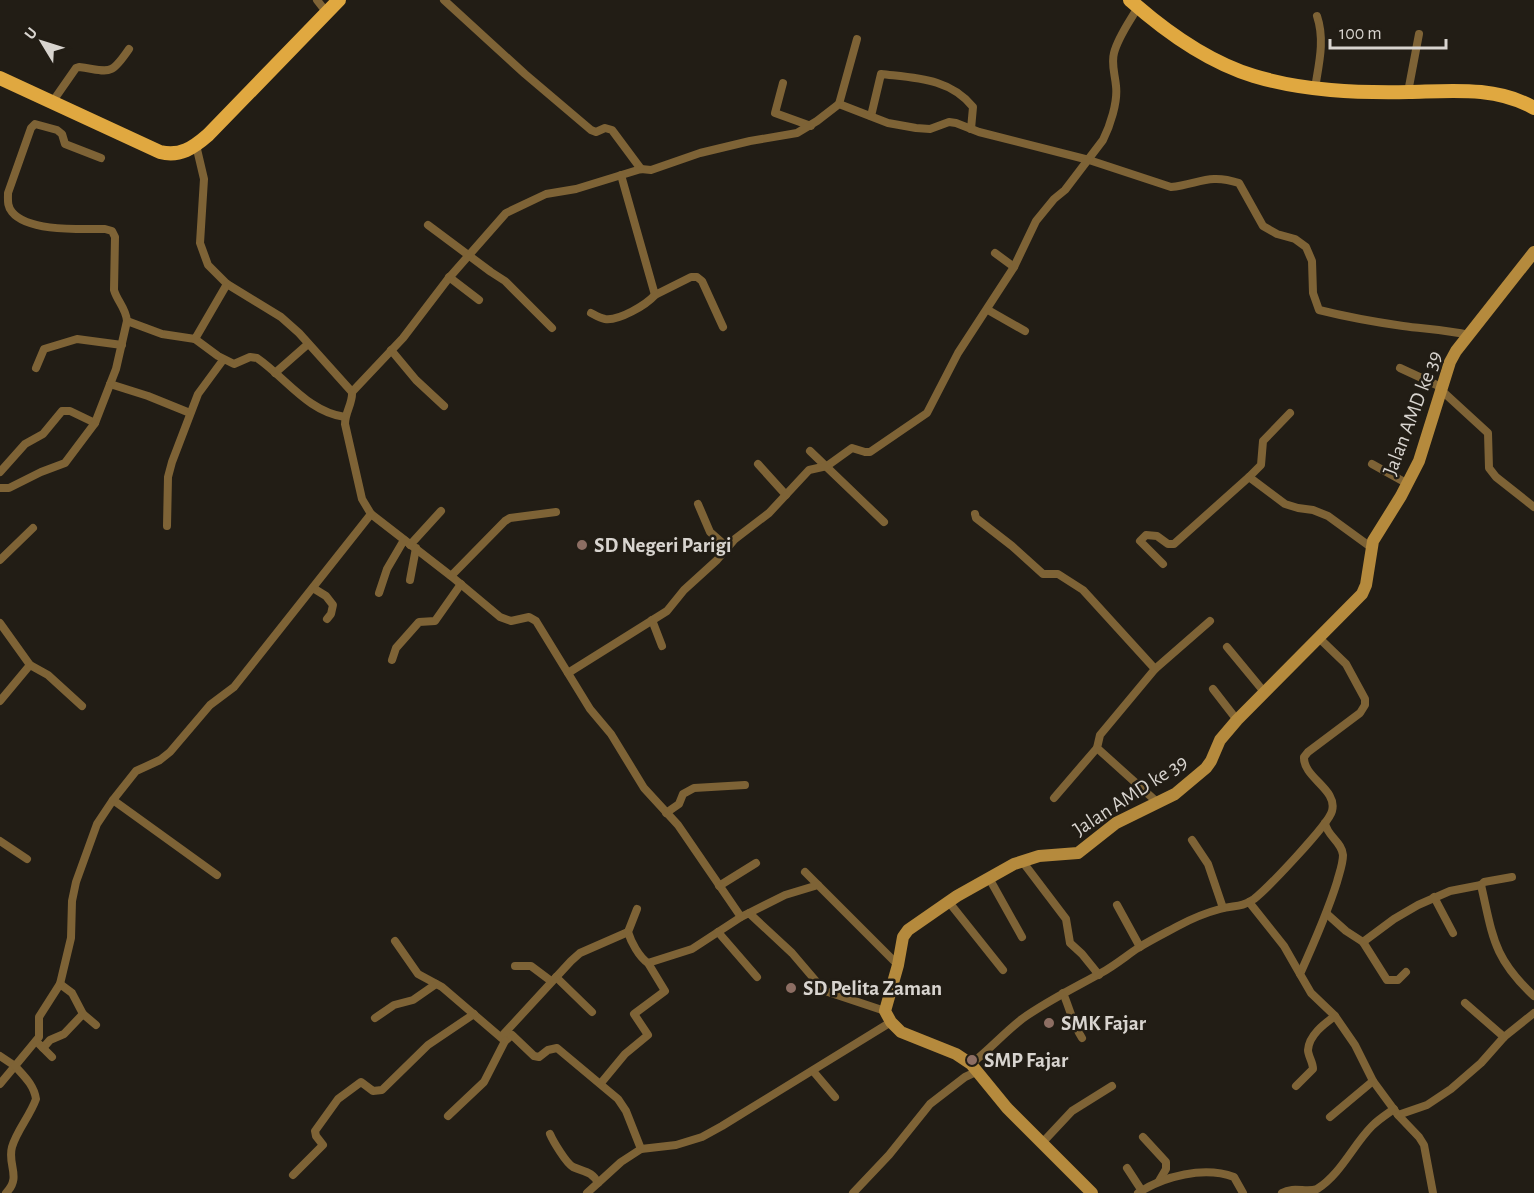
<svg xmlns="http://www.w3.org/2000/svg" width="1534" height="1193" font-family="'Alegreya Sans',sans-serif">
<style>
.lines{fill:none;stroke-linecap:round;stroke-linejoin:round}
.street{stroke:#7e6336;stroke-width:8}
.secondary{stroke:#b58a3d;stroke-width:12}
.primary{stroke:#e0a840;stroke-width:14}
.education-dot{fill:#8d6e63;stroke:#221d15;stroke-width:2}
.labels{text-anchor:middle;stroke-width:5;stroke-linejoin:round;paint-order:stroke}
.street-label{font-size:21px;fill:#d8d4cf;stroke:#221d15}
.poi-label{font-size:21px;font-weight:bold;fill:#d8d4cf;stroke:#221d15;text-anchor:start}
</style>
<rect width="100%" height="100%" fill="#221d15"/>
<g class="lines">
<g class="street">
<polyline points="317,0 327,13"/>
<polyline points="444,0 525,74 591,130 596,132 605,128 612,130 641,169"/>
<polyline points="783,83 775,113 811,126"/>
<path d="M1315,88C1319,63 1325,40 1317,16"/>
<polyline points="1408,92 1419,34"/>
<path d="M53,101L76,68L79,67C110,71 110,77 129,49"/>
<polyline points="839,104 857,39"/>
<path d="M871,116L881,74C915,78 950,78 973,107L971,129"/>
<path d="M196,145L204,179L200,243L208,265L227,284L281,317L299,333L352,392C353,403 345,412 345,424L362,499L371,514L451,576L500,617L511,621L529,617L536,621L590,709L611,734L644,788L678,825L741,917L749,913L792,953L821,987L828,992L885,1011"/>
<path d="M101,158L65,144L62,134L57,130L35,124L31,128L8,193C8,200 7,206 12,212C28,232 81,229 105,229L112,231L115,237L114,290C117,301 126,308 127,321"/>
<polyline points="621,175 655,295 691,277 697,277 702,281 723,327"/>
<polyline points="428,225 491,272 505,281 552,328"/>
<polyline points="995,253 1014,267"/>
<polyline points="449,277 479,300"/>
<polyline points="988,310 1025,331"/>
<path d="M591,313C595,315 600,318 605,319C619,321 646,305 655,295"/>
<path d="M195,339L218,356L234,364L250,357L257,358C286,378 308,412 345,417"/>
<polyline points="391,350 416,380 444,406"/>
<polyline points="36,368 44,349 77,339 122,345"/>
<polyline points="1400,368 1441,387"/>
<polyline points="275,373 308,344"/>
<polyline points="110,384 148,396 190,413"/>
<polyline points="1440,389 1488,433 1489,468 1496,477 1534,507"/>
<path d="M352,392L403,338L448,279L506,213L546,194L576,189L641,169L651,170L700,153L750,141L797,133L817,121L839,104L888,123L916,128L930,129L949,122L956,123L979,132L1089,160L1171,187C1199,184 1209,173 1239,183L1263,226L1277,234L1295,239L1306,247L1312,261L1313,293L1319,310C1347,317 1375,322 1403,326C1425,329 1447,330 1469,335"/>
<polyline points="810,451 884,522"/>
<polyline points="758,464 786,495"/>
<polyline points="1372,464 1408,484"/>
<polyline points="0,472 25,444 43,434 62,411 70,411 95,423 116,369 127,321 162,334 195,339 227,284"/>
<polyline points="1249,477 1261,465 1263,441 1290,413"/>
<polyline points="0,488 9,488 41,472 65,463 95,423"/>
<polyline points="698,504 710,532 727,547"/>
<polyline points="975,514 976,518 1012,546 1043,574 1058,574 1083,590 1155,669 1100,735 1097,748 1157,802"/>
<polyline points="167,526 168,477 172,462 198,394 223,360"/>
<polyline points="410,545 441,511"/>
<polyline points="0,560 33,528"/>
<polyline points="1163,564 1140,541 1146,535 1157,536 1168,544 1174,544 1249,477 1285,504 1298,508 1313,510 1328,516 1372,548"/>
<polyline points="451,576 505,521 510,518 556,512"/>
<polyline points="410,580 416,548"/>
<polyline points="313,588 326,596 333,605 331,614 327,619"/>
<polyline points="379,593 387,569 404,540"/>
<polyline points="652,620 662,646"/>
<polyline points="0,623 30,665 0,701"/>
<polyline points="1227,647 1265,693"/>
<polyline points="392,660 396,648 419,622 435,621 461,584"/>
<polyline points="30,665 48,675 82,706"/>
<polyline points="1155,669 1210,621"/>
<path d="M568,673L667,611L684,590L717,560L735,539L769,513L809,470L827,466L852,448L865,452H870L927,413L958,353L1014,267L1036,221L1054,199L1065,190L1103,140C1110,126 1118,102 1116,86C1115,74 1111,64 1114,53C1118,37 1130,21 1138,7"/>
<polyline points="1213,689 1237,720"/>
<polyline points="1054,798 1097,748"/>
<polyline points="113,800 217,875"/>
<polyline points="666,813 679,804 683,794 694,788 745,785"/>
<path d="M1325,823C1327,836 1342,842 1343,855C1343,864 1339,874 1337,882C1327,914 1314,943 1300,974L1311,993L1335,1016L1355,1045L1373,1081L1398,1115L1419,1137L1424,1145L1433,1193"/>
<polyline points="1192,840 1208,864 1223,908"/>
<polyline points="0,841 27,859"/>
<polyline points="1022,861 1066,919 1070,943 1082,954 1099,975"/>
<polyline points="805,872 818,885"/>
<polyline points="989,878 1022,937"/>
<path d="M1481,885C1493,937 1493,958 1534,996"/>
<polyline points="719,886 756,863"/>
<polyline points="1434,897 1453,933"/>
<polyline points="948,901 1003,970"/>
<polyline points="1249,902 1284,946 1300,974"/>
<polyline points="1117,905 1140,947"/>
<path d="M637,909L628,932C631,942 639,957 648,963L692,949L741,917"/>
<polyline points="749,913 785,895 818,885 898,965"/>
<polyline points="1327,914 1346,931 1363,942 1387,980 1398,980 1406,972"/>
<polyline points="718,932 757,977"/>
<polyline points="395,941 418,974 442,987 505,1041 512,1035 534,1056 539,1057 548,1050 557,1048 618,1099 626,1111 641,1149"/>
<polyline points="1363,942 1394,919 1418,905 1450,891 1481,885 1484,882 1512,877"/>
<polyline points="515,966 531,966 551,981"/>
<polyline points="556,977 592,1012"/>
<polyline points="60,984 72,993 83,1014 96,1025"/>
<path d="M1063,993C1070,1009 1072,1022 1082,1038"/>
<polyline points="1465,1003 1504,1037"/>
<polyline points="375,1018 394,1005 413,1000 436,984"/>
<polyline points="501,1037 571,961 580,953 628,932"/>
<polyline points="36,1041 43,1048 50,1040 64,1034 83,1014"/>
<polyline points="43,1048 52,1057"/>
<polyline points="0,1056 15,1066 0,1084"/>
<path d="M971,1064C989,1050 1004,1033 1022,1019C1047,1001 1074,988 1101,973C1114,966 1126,956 1138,948C1151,940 1165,933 1178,926C1191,919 1205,913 1220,909C1234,905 1241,908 1254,899C1267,889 1329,824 1332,811C1338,789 1303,778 1304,757L1308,752L1360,713L1365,705V699L1346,664L1319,638"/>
<polyline points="813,1071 835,1097"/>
<polyline points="601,1083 625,1054 648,1035 634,1014 665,991 648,963"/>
<path d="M1296,1086L1313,1069C1313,1062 1308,1056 1308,1050C1309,1035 1324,1024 1335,1016"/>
<polyline points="1398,1115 1427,1105 1451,1089 1481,1063 1504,1037 1534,1013"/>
<polyline points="448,1116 484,1082 505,1041"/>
<polyline points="1330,1117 1373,1081"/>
<path d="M550,1134C553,1141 566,1163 573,1167C584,1172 592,1171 598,1183"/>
<polyline points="1143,1137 1166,1162 1166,1169 1159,1181"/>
<polyline points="1042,1143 1072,1111 1112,1086"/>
<polyline points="1127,1168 1142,1191"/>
<polyline points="293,1175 323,1145 316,1136 315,1131 338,1099 361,1082 373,1091 382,1090 428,1045 474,1014"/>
<path d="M6,1193C22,1177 7,1165 12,1147C17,1130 30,1116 36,1099C34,1085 24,1076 15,1066L39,1037V1017L60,984L71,938L72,901L76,882L97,824L113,800L136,771L160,760L170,752L210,705L234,687L371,514"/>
<polyline points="587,1193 621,1162 641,1149 676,1145 702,1137 722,1126 891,1022"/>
<polyline points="853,1193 889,1155 930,1104 965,1077 978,1071"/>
<path d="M1138,1193C1164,1176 1204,1166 1234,1177L1243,1193"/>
<path d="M1282,1193C1294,1186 1306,1193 1317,1189C1341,1174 1353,1145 1372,1126C1379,1119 1387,1114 1394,1109"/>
</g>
<polyline class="secondary" points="1092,1193 1007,1108 971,1064 956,1054 901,1032 891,1022 885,1011 898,965 903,937 908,930 957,896 1014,864 1039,856 1078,853 1116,823 1175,794 1206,768 1211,761 1220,740 1237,720 1362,594 1366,585 1373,541 1401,496 1419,461 1450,362 1456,351 1534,252"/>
<g class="primary">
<path d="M1130,0C1166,32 1208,62 1254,76C1304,91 1357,93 1409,92C1451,91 1496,86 1534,108"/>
<path d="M0,78L160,152C180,157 193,148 208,135L339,0"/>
</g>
</g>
<g class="education-dot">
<circle cx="582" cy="545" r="6"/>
<circle cx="791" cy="988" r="6"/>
<circle cx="1049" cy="1023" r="6"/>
<circle cx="972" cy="1060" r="6"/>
</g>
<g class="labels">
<g class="street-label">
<text transform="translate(1412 413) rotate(-69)" y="7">Jalan AMD ke 39</text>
<text transform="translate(1130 795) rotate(-33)" y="7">Jalan AMD ke 39</text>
</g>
<g class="poi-label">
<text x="594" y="552">SD Negeri Parigi</text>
<text x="803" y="995">SD Pelita Zaman</text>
<text x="1061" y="1030">SMK Fajar</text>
<text x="984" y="1067">SMP Fajar</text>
</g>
</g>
<g transform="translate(42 42) rotate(308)" stroke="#221d15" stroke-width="4.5" paint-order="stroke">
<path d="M0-4.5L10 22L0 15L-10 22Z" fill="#d8d4cf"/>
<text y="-9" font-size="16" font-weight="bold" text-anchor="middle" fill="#d8d4cf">U</text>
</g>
<path d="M1330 39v9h116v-9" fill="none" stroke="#d8d4cf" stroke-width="3"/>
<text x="1339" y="39" font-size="18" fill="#d8d4cf" stroke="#221d15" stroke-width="4.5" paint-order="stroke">100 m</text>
</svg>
